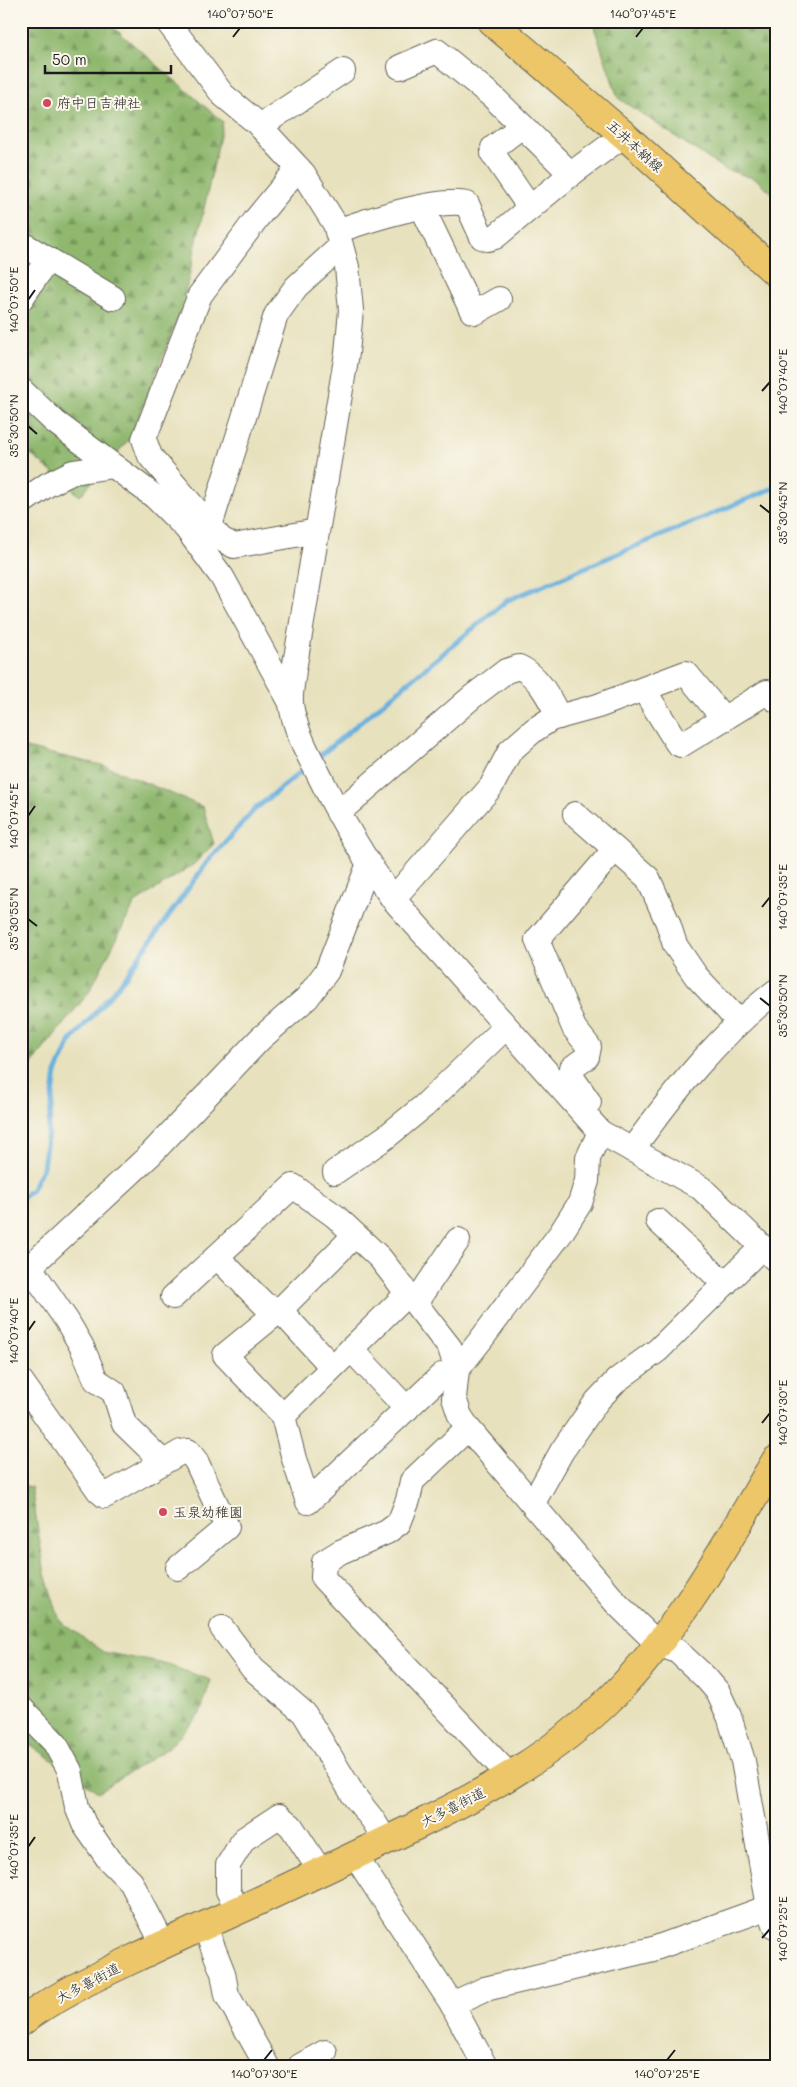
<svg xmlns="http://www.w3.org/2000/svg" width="797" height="2087" font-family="Mali,'Klee One',sans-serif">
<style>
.forest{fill:url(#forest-firs);stroke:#566a45}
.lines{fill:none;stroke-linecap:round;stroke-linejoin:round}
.stream{stroke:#66afde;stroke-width:5}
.minor-casing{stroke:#636154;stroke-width:26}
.major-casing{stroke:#636154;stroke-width:30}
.highway-casing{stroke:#636154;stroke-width:30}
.minor{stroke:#fff;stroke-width:24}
.major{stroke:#ecc669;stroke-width:28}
.highway{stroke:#ecc669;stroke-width:28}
.ticks{fill:none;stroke:#1c1c1c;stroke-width:2}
.poi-dot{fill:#d1495b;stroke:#fbf7ec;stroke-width:2}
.labels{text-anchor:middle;stroke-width:4;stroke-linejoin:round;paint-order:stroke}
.poi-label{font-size:14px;fill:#1c1c1c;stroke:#fbf7ec;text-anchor:start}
.street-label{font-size:14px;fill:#1c1c1c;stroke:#fbf7ec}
.neatline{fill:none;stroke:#1c1c1c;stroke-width:2}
.ticks-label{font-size:12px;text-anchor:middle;fill:#1c1c1c}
</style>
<defs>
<pattern id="forest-firs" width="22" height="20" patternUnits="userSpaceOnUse" patternTransform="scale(1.25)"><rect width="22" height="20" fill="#8fb86e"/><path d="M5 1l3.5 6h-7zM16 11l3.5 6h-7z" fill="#74955a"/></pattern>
</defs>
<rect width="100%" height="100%" fill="#fbf7ec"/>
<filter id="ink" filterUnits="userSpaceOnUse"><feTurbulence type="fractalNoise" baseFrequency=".02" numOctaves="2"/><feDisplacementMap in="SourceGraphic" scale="10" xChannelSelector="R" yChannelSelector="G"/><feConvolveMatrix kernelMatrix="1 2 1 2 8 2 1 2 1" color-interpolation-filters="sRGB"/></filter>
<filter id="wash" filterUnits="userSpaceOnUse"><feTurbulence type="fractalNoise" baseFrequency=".0096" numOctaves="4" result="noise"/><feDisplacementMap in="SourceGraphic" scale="20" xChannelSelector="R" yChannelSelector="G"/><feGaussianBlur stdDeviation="1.12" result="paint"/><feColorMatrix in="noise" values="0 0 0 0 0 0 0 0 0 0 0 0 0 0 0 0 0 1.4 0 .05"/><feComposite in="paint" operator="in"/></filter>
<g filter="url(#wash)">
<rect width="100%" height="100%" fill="#e7e1bd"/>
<g class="forest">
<polygon points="31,21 106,21 223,122 183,304 131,437 80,496 21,446 21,36"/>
<polygon points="592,21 776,21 776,197 756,179 724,169 618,98"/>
<polygon points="21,747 106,766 203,807 214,844 194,864 135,903 89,992 30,1066 21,1065"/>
<polygon points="21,1485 31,1487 45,1574 60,1621 103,1652 165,1664 211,1680 200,1714 168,1748 98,1792 21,1738"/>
</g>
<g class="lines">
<g class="stream">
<polyline points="316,759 506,601 776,487"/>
<polyline points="21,1199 32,1189 43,1167 56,1073 70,1042 119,985 208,861 254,810 308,766"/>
</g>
</g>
</g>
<g filter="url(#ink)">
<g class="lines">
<g class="minor-casing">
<g id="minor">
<path d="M167,21L223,95L257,123L303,173L335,224L347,267L351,310L347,353L294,670C293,680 290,693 291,704C294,727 306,751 317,771C339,816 364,859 393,899L600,1132L701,1188L776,1260"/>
<polyline points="400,67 437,51 493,97 571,174"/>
<polyline points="260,126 343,71"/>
<polyline points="522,126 493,148 493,154 530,208"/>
<polyline points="298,168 257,218 200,295 144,439 150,456 221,539 234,546 317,531"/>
<polyline points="422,207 472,311 476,312 499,299"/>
<path d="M337,231C365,221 439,197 467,204L482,237L488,239L495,237L571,174L624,135"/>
<polyline points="21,243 113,298"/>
<polyline points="21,299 48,259"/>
<polyline points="21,390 55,422 155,497 186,528 222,577 291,703"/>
<polyline points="21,503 47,485 73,472 113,466"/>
<polyline points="210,526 276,315 296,287 341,246"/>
<polyline points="644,690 677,743 681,745 767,692 776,700"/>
<path d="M338,813L472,697L506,671L519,667C539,676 549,698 559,717"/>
<polyline points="575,814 648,878 668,923 675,945 696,976 739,1022"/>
<polyline points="393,899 491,787 510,751 534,730 551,719 598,706 686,673 724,719"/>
<polyline points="589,1102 571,1076 572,1068 587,1057 589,1047 574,1028 537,940 615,849"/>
<path d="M632,1150C673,1093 719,1035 776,991"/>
<polyline points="335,1172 386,1137 424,1106 506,1027"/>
<polyline points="658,1221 725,1284"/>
<polyline points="355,1235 280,1310 225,1355 283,1416 294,1459 308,1502 442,1375 457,1370 480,1341 561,1233 580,1203 587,1181 588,1158 600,1132"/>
<polyline points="217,1257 265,1305 280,1310 332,1367"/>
<polyline points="173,1297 293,1186 335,1216 380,1258 450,1348 457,1370 454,1398 460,1416 468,1428 617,1604 658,1644 677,1651 705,1677 718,1692 729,1716 743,1761 769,1907 776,1927"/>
<polyline points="416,1302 458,1240"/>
<polyline points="351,1349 407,1409"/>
<polyline points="21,1381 99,1491 105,1496 181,1452 188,1451 196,1461 227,1527 178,1568"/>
<polyline points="283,1416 408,1293"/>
<polyline points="468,1428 412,1481 408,1500 399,1523 387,1532 340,1552 324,1562 323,1578 510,1776"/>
<polyline points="163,1462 124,1424 114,1392 96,1380 82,1347 67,1321 34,1273 34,1263 151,1154 260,1039 307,998 327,971 368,866"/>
<polyline points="533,1503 562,1451 597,1401 617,1380 658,1350 762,1247"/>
<polyline points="222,1628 253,1669 304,1713 354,1796 373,1820 386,1841"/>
<polyline points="21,1708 55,1743 70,1771 77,1807 84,1824 109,1860 131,1882 163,1944"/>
<polyline points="356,1857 452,2004 485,2066"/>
<polyline points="238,1910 228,1891 228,1865 244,1839 279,1816 291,1826 321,1872"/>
<polyline points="204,1925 223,1973 227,1995 267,2066"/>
<polyline points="452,2004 485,1989 653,1949 769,1907"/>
<polyline points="300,2066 325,2052"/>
</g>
</g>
<g class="major-casing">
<polyline id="major" points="491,21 624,135 776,273"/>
</g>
<g class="highway-casing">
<path id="highway" d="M21,2022C54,1997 93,1978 131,1960C170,1941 210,1923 250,1905C305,1879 361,1853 416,1826C488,1791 557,1752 614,1695C681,1627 727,1542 776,1460"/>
</g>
<use href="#minor" class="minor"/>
<use href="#major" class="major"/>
<use href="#highway" class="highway"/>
</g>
</g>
<path class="ticks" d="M233,37L240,28M636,37L643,28M28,300L35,290M762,391L770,382M28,426L37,434M760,505L770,513M28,816L35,806M762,907L770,897M28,919L37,926M760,998L770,1006M28,1331L35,1321M762,1423L770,1413M28,1847L35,1837M762,1938L770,1929M264,2060L272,2050M667,2060L675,2050"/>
<g class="poi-dot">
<circle cx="47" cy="103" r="5"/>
<circle cx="163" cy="1512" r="5"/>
</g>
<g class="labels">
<g class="poi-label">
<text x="57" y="108">府中日吉神社</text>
<text x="173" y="1517">玉泉幼稚園</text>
</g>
<g class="street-label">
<text transform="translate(635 146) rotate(42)" y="5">五井本納線</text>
<text transform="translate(453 1807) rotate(-27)" y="5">大多喜街道</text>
<text transform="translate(88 1983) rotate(-28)" y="5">大多喜街道</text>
</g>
</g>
<rect width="797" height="2087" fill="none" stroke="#fbf7ec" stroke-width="55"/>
<path d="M45 65v8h126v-8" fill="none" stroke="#1c1c1c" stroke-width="2.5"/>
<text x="52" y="65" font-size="15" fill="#1c1c1c" stroke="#fbf7ec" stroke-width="4" paint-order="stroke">50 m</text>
<rect x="28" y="28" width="742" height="2032" class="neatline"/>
<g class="ticks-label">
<text x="240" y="18">140°07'50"E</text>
<text x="643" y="18">140°07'45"E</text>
<text transform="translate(14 300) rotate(-90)" y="4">140°07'50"E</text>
<text transform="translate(783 382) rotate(-90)" y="4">140°07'40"E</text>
<text transform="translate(14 426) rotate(-90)" y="4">35°30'50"N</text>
<text transform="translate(783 513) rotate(-90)" y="4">35°30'45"N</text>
<text transform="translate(14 816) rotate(-90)" y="4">140°07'45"E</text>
<text transform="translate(783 897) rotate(-90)" y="4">140°07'35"E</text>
<text transform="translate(14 919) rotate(-90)" y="4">35°30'55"N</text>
<text transform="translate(783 1006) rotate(-90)" y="4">35°30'50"N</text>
<text transform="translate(14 1331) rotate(-90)" y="4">140°07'40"E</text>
<text transform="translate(783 1413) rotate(-90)" y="4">140°07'30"E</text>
<text transform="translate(14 1847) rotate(-90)" y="4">140°07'35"E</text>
<text transform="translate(783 1929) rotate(-90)" y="4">140°07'25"E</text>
<text x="264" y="2078">140°07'30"E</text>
<text x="667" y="2078">140°07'25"E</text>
</g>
</svg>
